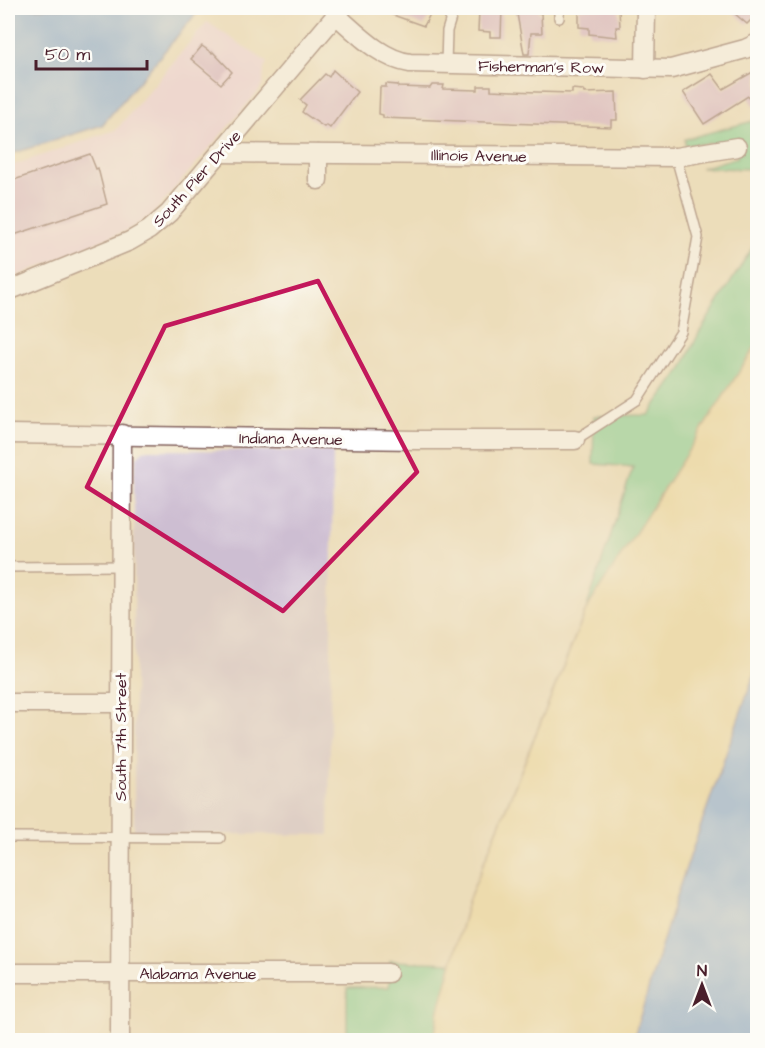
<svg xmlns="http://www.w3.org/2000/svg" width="765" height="1048" font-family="'Architects Daughter',sans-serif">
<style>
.built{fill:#efd0e6}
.industrial{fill:#cdbed2}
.green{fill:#79d094;stroke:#627860;stroke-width:1.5}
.sand{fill:#eeda9e;stroke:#9c7c64;stroke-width:1.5}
.water{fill:#78a7e2;stroke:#616386;stroke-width:1.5}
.building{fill:#d1a7cb}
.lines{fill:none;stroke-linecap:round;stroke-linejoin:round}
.lane-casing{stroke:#83625d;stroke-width:12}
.street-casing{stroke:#83625d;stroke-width:21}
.lane{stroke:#fff;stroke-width:9}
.street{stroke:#fff;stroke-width:18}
.marked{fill:none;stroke:#c2185b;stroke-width:4.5;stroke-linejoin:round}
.labels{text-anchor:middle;stroke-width:6;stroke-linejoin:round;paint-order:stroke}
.street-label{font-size:16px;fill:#4a1f2b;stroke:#fdfcf7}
</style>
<rect width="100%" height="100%" fill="#fdfcf7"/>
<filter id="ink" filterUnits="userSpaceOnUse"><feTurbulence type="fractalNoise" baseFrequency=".0167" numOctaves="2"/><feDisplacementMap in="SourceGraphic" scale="12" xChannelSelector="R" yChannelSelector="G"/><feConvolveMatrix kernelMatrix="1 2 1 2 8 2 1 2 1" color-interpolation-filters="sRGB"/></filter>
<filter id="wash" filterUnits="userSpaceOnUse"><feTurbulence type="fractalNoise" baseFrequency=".008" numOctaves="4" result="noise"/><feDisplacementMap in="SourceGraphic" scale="24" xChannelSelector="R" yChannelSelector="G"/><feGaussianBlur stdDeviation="1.35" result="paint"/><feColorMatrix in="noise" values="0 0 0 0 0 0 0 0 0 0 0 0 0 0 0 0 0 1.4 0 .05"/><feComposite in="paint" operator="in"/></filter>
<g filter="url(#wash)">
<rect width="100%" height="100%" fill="#ecddba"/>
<polygon class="built" points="207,22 267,62 264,68 263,84 259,91 151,216 130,229 8,280 8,167 116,130"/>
<polygon class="industrial" points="149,450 333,451 329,835 134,833 134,474 137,457 143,451"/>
<g class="green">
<polygon points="757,120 757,169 701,168 738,157 735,142 685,145 685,139"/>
<polygon points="757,240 757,666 679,888 633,1040 347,1040 347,988 389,987 390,961 452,963 468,902 586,610 633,467 593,464 594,416 648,415 682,368 699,333"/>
</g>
<polygon class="sand" points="757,344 757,666 679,888 633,1040 434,1040 439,1010 468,902 586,610"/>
<g class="water">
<polygon points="8,8 201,8 102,125 8,155"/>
<polygon points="757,666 757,1040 633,1040 679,888"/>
</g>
<g id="blocks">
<g class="building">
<polygon points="377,8 433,8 424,26 376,9"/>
<polygon points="483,8 502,8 501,37 490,37 490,32 478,31 479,11 483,11"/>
<polygon points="516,8 539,8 539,13 541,13 542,33 531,33 529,54 524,54"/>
<polygon points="579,8 616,8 616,10 619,10 620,27 616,27 617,37 589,34 589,28 579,27"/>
<polygon points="728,8 758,8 758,13 747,24"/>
<polygon points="202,46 212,53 213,52 232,72 221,84 191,59"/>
<polygon points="758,69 758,112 748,96 704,124 683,92 712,74 723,89"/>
<polygon points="333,70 357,92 330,128 326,125 324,127 302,112 306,105 300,100 325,74 329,77"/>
<polygon points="386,84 398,85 398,87 430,88 432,85 444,85 443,89 478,90 478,86 491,86 491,90 536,92 572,93 572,89 583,90 584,93 616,92 617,120 611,120 611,127 383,118 383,115 379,114 380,87 386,87"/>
<polygon points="90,154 96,169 98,168 107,204 8,237 8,182"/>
</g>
</g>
</g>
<g filter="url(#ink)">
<use href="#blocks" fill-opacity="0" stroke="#83625d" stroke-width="1.5"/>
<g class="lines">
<g class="lane-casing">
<g id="lane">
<polyline points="559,18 559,8"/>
<polyline points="446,64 447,31 454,8"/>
<polyline points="575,440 637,400 681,332 698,237 676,157"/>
<polyline points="8,567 120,566"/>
<polyline points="8,837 220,838"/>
</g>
</g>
<g class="street-casing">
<g id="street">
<path d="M336,15C358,34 381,59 410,63L671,69L745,49L758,43"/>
<polyline points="645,69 646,8"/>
<polyline points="220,153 676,157 737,147"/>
<polyline points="318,180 318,154"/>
<polyline points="8,291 130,241 149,230 169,213 342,8"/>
<polyline points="8,434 417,440 575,440"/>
<polyline points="8,703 120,703"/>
<polyline points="8,973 388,973"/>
<polyline points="120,1040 122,434"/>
</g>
</g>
<use href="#lane" class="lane"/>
<use href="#street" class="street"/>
</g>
</g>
<path d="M0 0H765V1048H0ZM318,281L417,472L283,611L87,487L165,326Z" fill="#ecddba" fill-opacity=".55" fill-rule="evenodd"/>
<path class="marked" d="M318,281L417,472L283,611L87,487L165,326Z"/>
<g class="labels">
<g class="street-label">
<text transform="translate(541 66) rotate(1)" y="6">Fisherman's Row</text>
<text transform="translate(479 155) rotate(1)" y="6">Illinois Avenue</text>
<text transform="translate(196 178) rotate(-48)" y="6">South Pier Drive</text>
<text transform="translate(291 438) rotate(1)" y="6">Indiana Avenue</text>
<text transform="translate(120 737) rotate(-90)" y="6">South 7th Street</text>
<text x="198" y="979">Alabama Avenue</text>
</g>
</g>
<rect width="765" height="1048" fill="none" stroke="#fdfcf7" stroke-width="30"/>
<g transform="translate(702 985)" stroke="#fdfcf7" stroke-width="4.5" paint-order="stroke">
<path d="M0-4.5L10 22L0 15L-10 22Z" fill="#4a1f2b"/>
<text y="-9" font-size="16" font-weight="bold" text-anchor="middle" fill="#4a1f2b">N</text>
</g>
<path d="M36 60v9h111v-9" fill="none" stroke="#4a1f2b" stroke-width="3"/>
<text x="45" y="60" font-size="18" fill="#4a1f2b" stroke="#fdfcf7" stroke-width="4.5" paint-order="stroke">50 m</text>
</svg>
